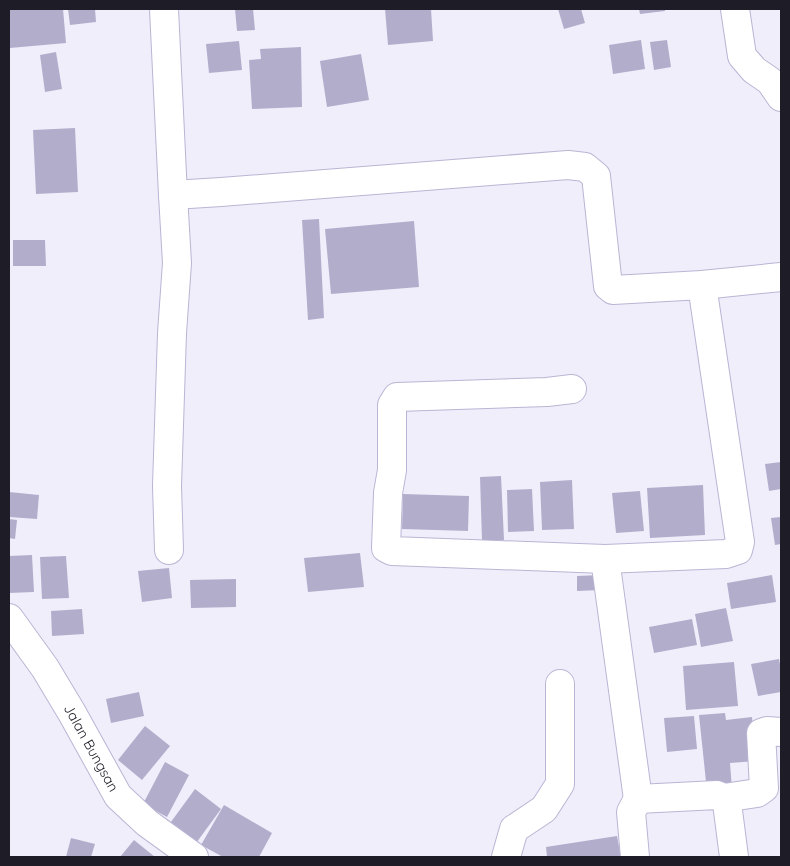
<svg xmlns="http://www.w3.org/2000/svg" width="790" height="866" font-family="Quicksand,sans-serif">
<style>
.building{fill:#b3adcc}
.lines{fill:none;stroke-linecap:round;stroke-linejoin:round}
.minor-casing{stroke:#bab5d4;stroke-width:30}
.minor{stroke:#fff;stroke-width:28}
.labels{text-anchor:middle;stroke-width:4;stroke-linejoin:round;paint-order:stroke}
.street-label{font-size:14px;fill:#1e1c27;stroke:#f0eefb}
</style>
<rect width="100%" height="100%" fill="#f0eefb"/>
<g class="building">
<polygon points="9,9 63,9 66,43 10,48"/>
<polygon points="68,9 95,9 96,22 70,25"/>
<polygon points="235,9 253,9 255,30 237,31"/>
<polygon points="385,9 431,9 433,41 388,45"/>
<polygon points="558,9 581,9 585,23 564,29"/>
<polygon points="639,9 665,9 665,11 640,14"/>
<polygon points="641,40 645,69 613,74 609,45"/>
<polygon points="667,40 671,67 654,70 650,42"/>
<polygon points="239,41 242,70 209,73 206,44"/>
<polygon points="301,47 302,107 252,109 249,60 261,59 260,49"/>
<polygon points="56,52 62,89 45,92 40,55"/>
<polygon points="361,54 369,100 327,107 320,61"/>
<polygon points="75,128 78,192 36,194 33,130"/>
<polygon points="319,219 324,318 308,320 302,220"/>
<polygon points="414,221 419,287 331,294 325,229"/>
<polygon points="13,240 45,240 46,266 13,266"/>
<polygon points="781,462 781,489 769,491 765,464"/>
<polygon points="501,476 504,540 482,541 480,477"/>
<polygon points="572,480 574,529 542,530 540,482"/>
<polygon points="703,485 705,535 650,538 647,488"/>
<polygon points="532,489 534,531 508,532 507,490"/>
<polygon points="640,491 644,531 616,533 612,493"/>
<polygon points="9,492 39,495 37,519 9,517"/>
<polygon points="403,494 469,496 468,531 402,529"/>
<polygon points="781,517 781,544 775,545 771,518"/>
<polygon points="9,519 17,520 15,539 9,538"/>
<polygon points="360,553 364,587 308,592 304,558"/>
<polygon points="32,555 34,592 9,593 9,556"/>
<polygon points="66,556 69,598 42,599 40,557"/>
<polygon points="169,568 172,598 142,602 138,571"/>
<polygon points="601,575 601,590 577,591 577,576"/>
<polygon points="772,575 776,602 731,609 727,583"/>
<polygon points="236,579 236,607 191,608 190,580"/>
<polygon points="726,608 733,641 701,647 695,614"/>
<polygon points="82,609 84,634 52,636 51,611"/>
<polygon points="692,619 697,645 654,653 649,627"/>
<polygon points="779,659 781,670 781,692 758,696 751,664"/>
<polygon points="734,662 738,706 686,710 683,666"/>
<polygon points="139,692 144,716 111,723 106,699"/>
<polygon points="725,713 726,720 752,717 756,761 730,763 732,789 707,791 699,715"/>
<polygon points="694,716 697,749 667,752 664,718"/>
<polygon points="145,726 170,746 142,780 118,760"/>
<polygon points="165,762 189,775 167,817 143,804"/>
<polygon points="195,789 221,809 194,846 168,826"/>
<polygon points="224,805 272,833 259,857 223,857 201,845"/>
<polygon points="617,836 621,857 547,857 546,847"/>
<polygon points="71,838 95,844 91,857 66,857"/>
<polygon points="134,840 155,857 120,857"/>
</g>
<g class="lines">
<g class="minor-casing">
<g id="minor">
<polyline points="164,9 173,195 221,192 568,165 585,167 596,176 608,286 613,290 702,285 781,277"/>
<polyline points="735,9 742,56 754,70 770,81 781,97"/>
<polyline points="572,389 547,392 397,397 392,405 392,470 388,493 386,548 392,551 605,559 726,554 738,550 740,542 702,285"/>
<polyline points="169,550 167,486 172,333 177,263 173,195"/>
<polyline points="605,559 638,799 717,795 724,798 727,803 734,857"/>
<path id="s1" d="M9,618L45,668L72,713L118,796L147,823L194,857"/>
<polyline points="724,798 757,793 764,788 761,733 767,731 781,732"/>
<polyline points="506,857 514,829 544,809 560,784 560,684"/>
<polyline points="635,857 631,812 638,799"/>
</g>
</g>
<use href="#minor" class="minor"/>
</g>
<g class="labels">
<g class="street-label">
<text dy="5" stroke="none"><textPath href="#s1" startOffset="154">Jalan Bungsan</textPath></text>
</g>
</g>
<rect width="790" height="866" fill="none" stroke="#1e1c27" stroke-width="20"/>
</svg>
